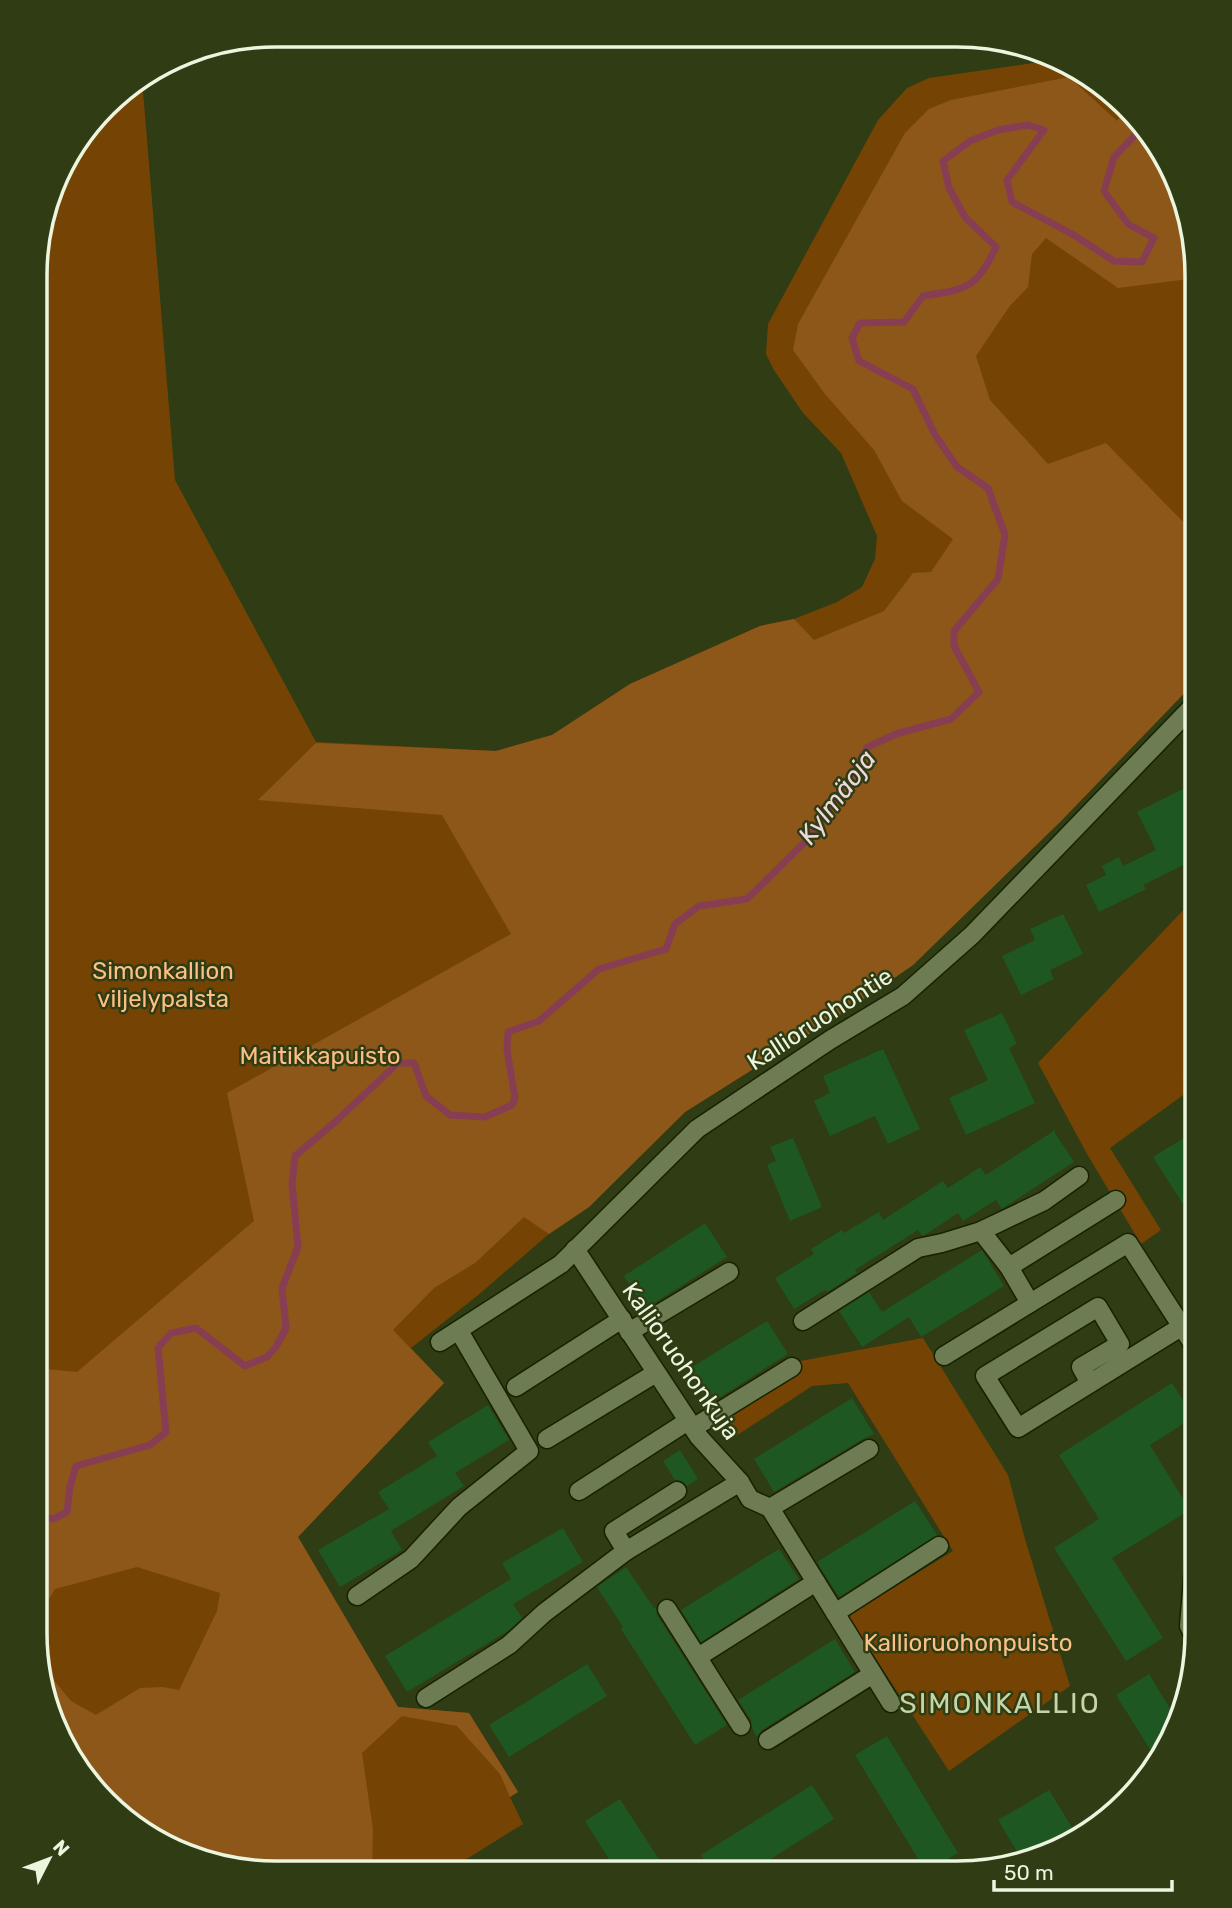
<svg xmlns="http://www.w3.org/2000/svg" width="1232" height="1908" font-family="Rubik,sans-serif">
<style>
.green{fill:#754404}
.forest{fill:#8d571a}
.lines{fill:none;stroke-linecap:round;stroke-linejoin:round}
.stream{stroke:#873e52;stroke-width:7}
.building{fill:#1e5722}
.minor-casing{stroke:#172200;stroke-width:21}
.minor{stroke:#6d7c52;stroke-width:18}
.labels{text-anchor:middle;stroke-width:5;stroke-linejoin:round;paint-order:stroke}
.park-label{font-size:24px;fill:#fdbf83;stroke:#2f3c14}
.street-label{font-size:24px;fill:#ecf5de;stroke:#2f3c14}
.water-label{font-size:26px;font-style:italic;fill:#f0d9dd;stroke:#2f3c14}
.quarter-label{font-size:28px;letter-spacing:2px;fill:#c4d5a8;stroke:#2f3c14}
.rim{fill:none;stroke:#ecf5de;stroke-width:3.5}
</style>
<rect width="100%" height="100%" fill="#2f3c14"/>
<g class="green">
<polygon points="1047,61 1103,84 1179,183 1197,275 1197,680 1061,821 913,965 852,1007 685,1112 589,1207 549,1234 477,1296 411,1348 444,1383 298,1537 398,1707 469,1713 518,1792 510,1797 523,1824 446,1872 244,1871 129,1824 53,1725 35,1633 37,244 60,168 116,95 142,79 175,480 316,742 496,751 552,735 630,684 760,626 794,619 837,602 862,587 875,559 877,536 841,453 803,413 774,370 766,354 768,324 878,120 907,88 929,78"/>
<polygon points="1197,901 1197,1085 1110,1148 1161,1230 1141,1244 1087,1154 1038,1063 1191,902"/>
<polygon points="923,1338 1008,1475 1025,1539 1070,1686 949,1771 848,1616 953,1551 848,1383 812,1386 736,1436 719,1410 795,1362"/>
</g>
<g class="forest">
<polygon points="1069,77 1117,121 1124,111 1179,183 1197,278 1118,288 1046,238 1032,254 1028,287 1009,307 976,356 990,400 1048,464 1106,443 1194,533 1197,559 1197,680 1061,821 913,965 852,1007 685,1112 589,1207 549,1234 524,1217 475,1263 434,1288 393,1330 444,1383 298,1537 398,1707 469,1713 518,1792 510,1797 500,1774 457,1726 402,1716 362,1753 373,1829 372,1871 244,1871 129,1824 53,1725 41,1665 71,1701 96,1715 140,1688 163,1687 179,1690 217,1611 220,1593 137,1567 55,1589 38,1617 37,1642 35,1633 35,1368 77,1372 254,1221 227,1093 511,934 442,815 258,800 316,743 496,751 552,735 630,684 760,626 794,619 814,640 884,611 913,573 931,572 953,539 902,501 874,450 825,394 793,350 798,324 905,133 929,109 951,100"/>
<polygon points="1197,1056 1197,1085 1188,1090 1183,1076"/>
</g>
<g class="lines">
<path class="stream" d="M35,1516L53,1519L67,1512L70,1486L76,1466L150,1445L166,1432L158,1348L171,1333L196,1328L245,1366L267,1357L276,1347L286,1328L282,1288L298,1247L292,1184L295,1156L335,1122L398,1063H414L426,1096L450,1115L485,1117L512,1105L515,1098L507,1050L508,1032L539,1021L599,969L666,949L675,924L699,906L747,899L812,835L868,747L896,734L951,719L979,692L954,646V631L998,579L1005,535L988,488L957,467L934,433L913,389L859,361L852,338L860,323L904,322L923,296C967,289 976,289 996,247L965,217L949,188L943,161L970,141L998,130L1028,125L1044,130L1007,180L1012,202L1072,234L1114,261L1142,262L1154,238L1128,224L1104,191L1114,157L1139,131"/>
</g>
<g class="building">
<polygon points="1197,782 1197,858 1143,885 1146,889 1099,912 1086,885 1106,875 1102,866 1119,857 1123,866 1156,850 1137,812"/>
<polygon points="1063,914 1083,954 1050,970 1054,979 1021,995 1002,956 1035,940 1030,929"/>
<polygon points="1002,1013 1017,1044 1009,1048 1035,1103 966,1135 949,1098 988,1080 964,1030"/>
<polygon points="883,1049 920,1129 888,1144 875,1116 830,1136 814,1101 830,1093 823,1076"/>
<polygon points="1055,1130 1055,1133 1074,1162 1002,1209 996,1200 963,1221 958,1213 925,1235 922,1236 918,1230 855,1270 857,1273 827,1292 825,1290 794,1309 775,1278 814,1254 811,1249 842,1230 844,1233 879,1212 883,1220 943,1181 948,1188 980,1167 986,1175"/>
<polygon points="1197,1130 1197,1226 1153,1157"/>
<polygon points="793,1138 822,1207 790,1221 767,1165 776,1161 770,1147"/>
<polygon points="705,1223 727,1257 645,1309 624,1276"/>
<polygon points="982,1250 1004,1286 921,1337 909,1317 862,1347 839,1311 869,1292 882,1312"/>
<polygon points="767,1321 788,1354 708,1405 687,1370"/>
<polygon points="1172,1383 1194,1417 1150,1445 1190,1510 1112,1558 1163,1638 1126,1661 1054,1548 1099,1519 1059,1455"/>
<polygon points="852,1398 874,1434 863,1439 774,1492 754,1459"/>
<polygon points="488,1405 509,1440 455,1473 464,1486 391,1531 402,1550 340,1587 318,1550 389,1509 378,1492 437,1456 428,1442"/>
<polygon points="680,1450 698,1479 687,1486 682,1481 675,1480 663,1461"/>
<polygon points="915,1501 937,1535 839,1597 817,1562"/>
<polygon points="563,1528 583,1562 513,1604 522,1618 508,1631 407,1692 385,1656 511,1579 502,1563"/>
<polygon points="779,1549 799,1579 701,1642 681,1610"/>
<polygon points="626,1567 654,1608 656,1607 657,1615 727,1725 695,1745 621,1629 623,1627 597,1587"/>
<polygon points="835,1639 855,1672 762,1730 757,1737 752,1728 751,1720 738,1700"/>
<polygon points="587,1664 607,1696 509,1757 489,1725"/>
<polygon points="1149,1674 1174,1715 1158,1762 1116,1695"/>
<polygon points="887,1736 958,1853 926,1872 855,1755"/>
<polygon points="812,1785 834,1819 750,1872 711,1872 701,1855"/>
<polygon points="1049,1790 1078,1837 1049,1855 1022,1860 998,1820"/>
<polygon points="620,1799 667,1872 617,1872 585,1821"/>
</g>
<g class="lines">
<g class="minor-casing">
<g id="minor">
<polyline points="981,1231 1009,1267"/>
<polyline points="575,1249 699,1437 740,1482 750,1499 770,1508 891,1703"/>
<polyline points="1030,1303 1009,1267 1116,1200"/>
<polyline points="803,1321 918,1248 942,1243 981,1231 1044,1201 1079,1176"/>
<polyline points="629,1332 729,1272"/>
<polyline points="440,1342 561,1264 697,1129 830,1040 903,996 972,935 1197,702"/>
<polyline points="944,1356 1128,1243 1197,1350"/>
<path d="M1090,1383L1081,1367L1120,1344L1098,1307L985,1376L1018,1428C1077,1391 1137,1354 1197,1317"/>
<polyline points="516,1387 622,1319"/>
<polyline points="693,1428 792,1367"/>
<polyline points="547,1439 656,1373"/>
<polyline points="579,1491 688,1421"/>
<polyline points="677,1491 614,1531 626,1551 740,1482"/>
<polyline points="770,1508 869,1449"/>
<polyline points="357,1596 411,1559 459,1507 529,1451 459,1331"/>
<polyline points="667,1609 741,1726"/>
<polyline points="835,1613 939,1546"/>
<polyline points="1196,1640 1189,1626 1197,1533"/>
<polyline points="698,1657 816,1582"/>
<polyline points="426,1698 509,1645 544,1613 626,1551"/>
<polyline points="768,1740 873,1674"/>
</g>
</g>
<use href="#minor" class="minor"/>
</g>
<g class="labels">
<g class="park-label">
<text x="163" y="979">Simonkallion<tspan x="163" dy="28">viljelypalsta</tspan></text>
<text x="320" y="1064">Maitikkapuisto</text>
<text x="968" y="1651">Kallioruohonpuisto</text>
</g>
<g class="street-label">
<text transform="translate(820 1019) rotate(-33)" y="8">Kallioruohontie</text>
<text transform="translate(681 1361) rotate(55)" y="8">Kallioruohonkuja</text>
</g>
<g class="water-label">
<text transform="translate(837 797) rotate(-53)" y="9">Kylmäoja</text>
</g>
<g class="quarter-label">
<text x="1000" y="1713">SIMONKALLIO</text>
</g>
</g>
<path d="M0 0H1232V1908H0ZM275 47H957A228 228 0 0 1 1185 275V1633A228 228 0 0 1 957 1861H275A228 228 0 0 1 47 1633V275A228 228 0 0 1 275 47Z" fill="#2f3c14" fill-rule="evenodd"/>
<path class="rim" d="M275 47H957A228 228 0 0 1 1185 275V1633A228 228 0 0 1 957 1861H275A228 228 0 0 1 47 1633V275A228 228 0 0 1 275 47Z"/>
<g transform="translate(49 1859) rotate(48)" stroke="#2f3c14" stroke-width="5" paint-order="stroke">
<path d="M0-5L12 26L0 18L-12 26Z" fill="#ecf5de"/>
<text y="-10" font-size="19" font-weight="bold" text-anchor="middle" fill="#ecf5de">N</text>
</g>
<path d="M994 1880v10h178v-10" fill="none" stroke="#ecf5de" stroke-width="3.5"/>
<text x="1004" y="1880" font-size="21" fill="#ecf5de" stroke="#2f3c14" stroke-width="5" paint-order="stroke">50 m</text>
</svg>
